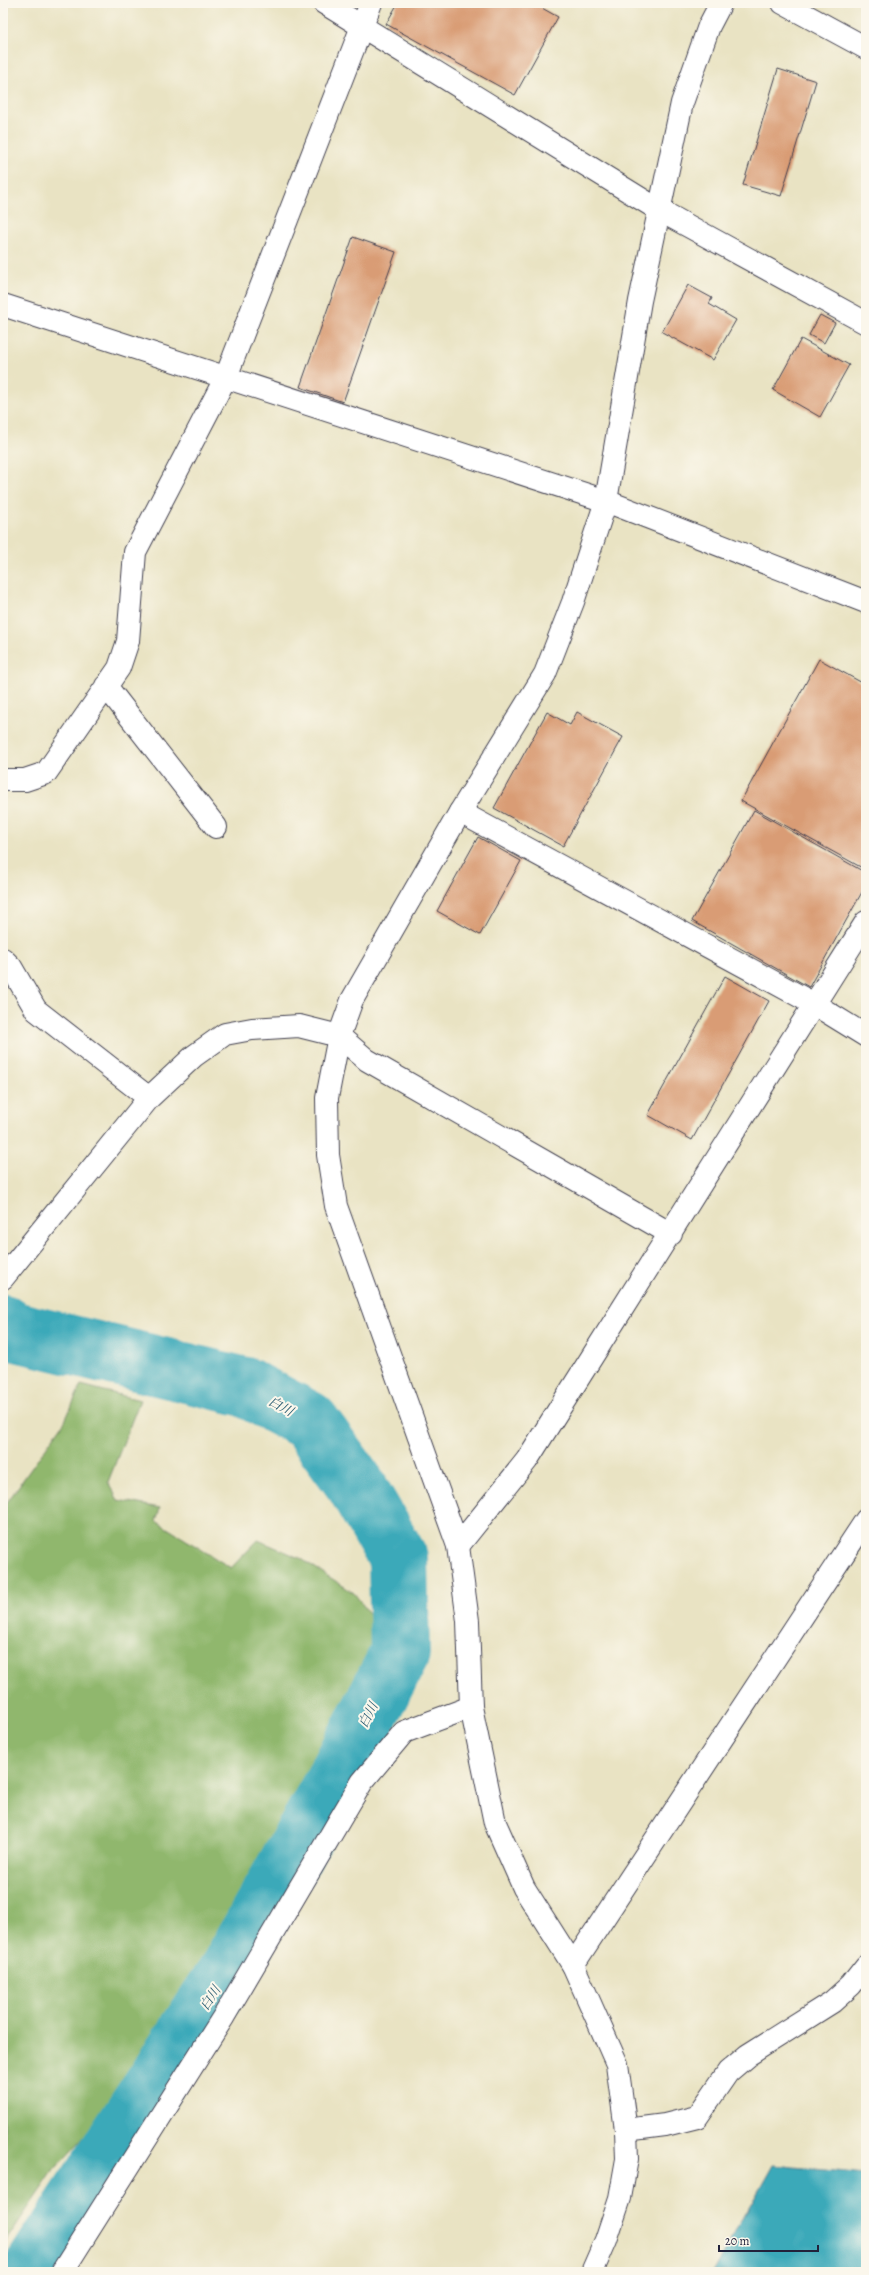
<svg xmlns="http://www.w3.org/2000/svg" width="869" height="2275" font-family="Alegreya,'Noto Serif JP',serif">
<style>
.forest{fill:#90b76d;stroke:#596c54}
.water{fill:#3ba9b9;stroke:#2e667a}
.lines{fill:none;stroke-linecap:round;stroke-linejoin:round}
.river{stroke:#3ba9b9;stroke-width:60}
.building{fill:#d99c74}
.street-casing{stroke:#403f4f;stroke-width:24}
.secondary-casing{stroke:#403f4f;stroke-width:24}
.street{stroke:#fff;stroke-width:22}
.secondary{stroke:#fff;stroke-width:22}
.labels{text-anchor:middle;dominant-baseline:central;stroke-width:4;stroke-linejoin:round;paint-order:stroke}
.water-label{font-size:13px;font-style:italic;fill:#2d5f74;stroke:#fbf7ec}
</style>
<rect width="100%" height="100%" fill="#fbf7ec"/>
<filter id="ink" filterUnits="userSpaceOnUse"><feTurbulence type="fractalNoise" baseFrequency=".025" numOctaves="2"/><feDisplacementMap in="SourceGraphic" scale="8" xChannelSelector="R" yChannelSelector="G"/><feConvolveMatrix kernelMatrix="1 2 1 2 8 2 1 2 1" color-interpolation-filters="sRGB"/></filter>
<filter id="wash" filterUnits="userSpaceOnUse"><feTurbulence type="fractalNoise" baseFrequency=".012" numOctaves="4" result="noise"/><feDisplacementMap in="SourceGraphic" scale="16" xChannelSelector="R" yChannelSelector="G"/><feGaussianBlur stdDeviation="0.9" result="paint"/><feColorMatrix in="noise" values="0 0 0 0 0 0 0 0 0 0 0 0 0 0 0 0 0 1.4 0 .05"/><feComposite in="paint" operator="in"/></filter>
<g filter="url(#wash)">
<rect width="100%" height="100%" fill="#e9e3c3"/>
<path class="forest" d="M81,1385L140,1400L108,1482L118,1500L160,1508L156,1521L231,1568L258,1540L300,1558L354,1593L374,1620L381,1646L373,1670L313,1794L225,1959L175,2038L54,2170L3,2245V1508L65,1421Z"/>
<path class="water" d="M773,2165L866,2174V2272H713Z"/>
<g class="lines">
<path class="river" d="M3,1324L13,1331L245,1387L309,1421L356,1485L398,1558L400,1653L340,1771L230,1968L31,2272"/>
</g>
<g id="blocks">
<path class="building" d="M398,3H533L558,17L515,95L386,24Z
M778,69L816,81L781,196L743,185Z
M353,237L396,252L343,402L300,387Z
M688,285L712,298L709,304L736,320L713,360L662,332Z
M820,315L835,323L824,343L809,335Z
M801,339L849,365L820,417L773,390Z
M819,659L866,685V870L741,801Z
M547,712L570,725L577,712L623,737L563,846L494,808Z
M754,810L866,873V885L809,987L692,921Z
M478,837L521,861L480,935L437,911Z
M725,976L769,1001L692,1140L648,1115Z"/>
</g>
</g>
<g filter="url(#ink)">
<use href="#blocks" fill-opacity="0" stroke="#403f4f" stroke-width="1"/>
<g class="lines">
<g class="street-casing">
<path id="street" d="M324,3L659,210L866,323
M783,3L866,48
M3,305L606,501L866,602
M106,686L216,827
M3,780H25L46,773L119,668L128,641L135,552L226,377L371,3
M460,812L814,1004L866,1036
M3,959L11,967L36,1010L149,1098
M3,1278L149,1098L194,1056L225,1034L252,1029L299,1026L339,1036L367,1060L671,1234
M458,1546L527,1460L866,922
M573,1965L866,1520
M626,2130L665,2125L697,2117L728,2072L748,2055L832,2002L851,1985L866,1966
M62,2272L224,2016L362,1782L404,1732L471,1707"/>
</g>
<g class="secondary-casing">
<path id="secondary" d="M592,2272L606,2240L620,2198L627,2159L626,2130L617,2064L573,1965L524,1888L495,1823L471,1707L468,1621L458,1546L336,1206L328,1155L327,1098L339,1036L352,1000L460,812L545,674L573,602L606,501L640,301L682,103L709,26L721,3"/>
</g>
<use href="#street" class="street"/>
<use href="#secondary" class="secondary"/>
</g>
</g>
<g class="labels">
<g class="water-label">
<text transform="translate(281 1406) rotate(29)">白川</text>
<text transform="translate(368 1715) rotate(-63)">白川</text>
<text transform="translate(210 1998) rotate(-57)">白川</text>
</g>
</g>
<rect width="869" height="2275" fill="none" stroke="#fbf7ec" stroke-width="16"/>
<path d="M719 2245v6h99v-6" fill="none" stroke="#22223b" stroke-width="2"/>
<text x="725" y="2245" font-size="12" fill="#22223b" stroke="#fbf7ec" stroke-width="3" paint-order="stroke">20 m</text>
</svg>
